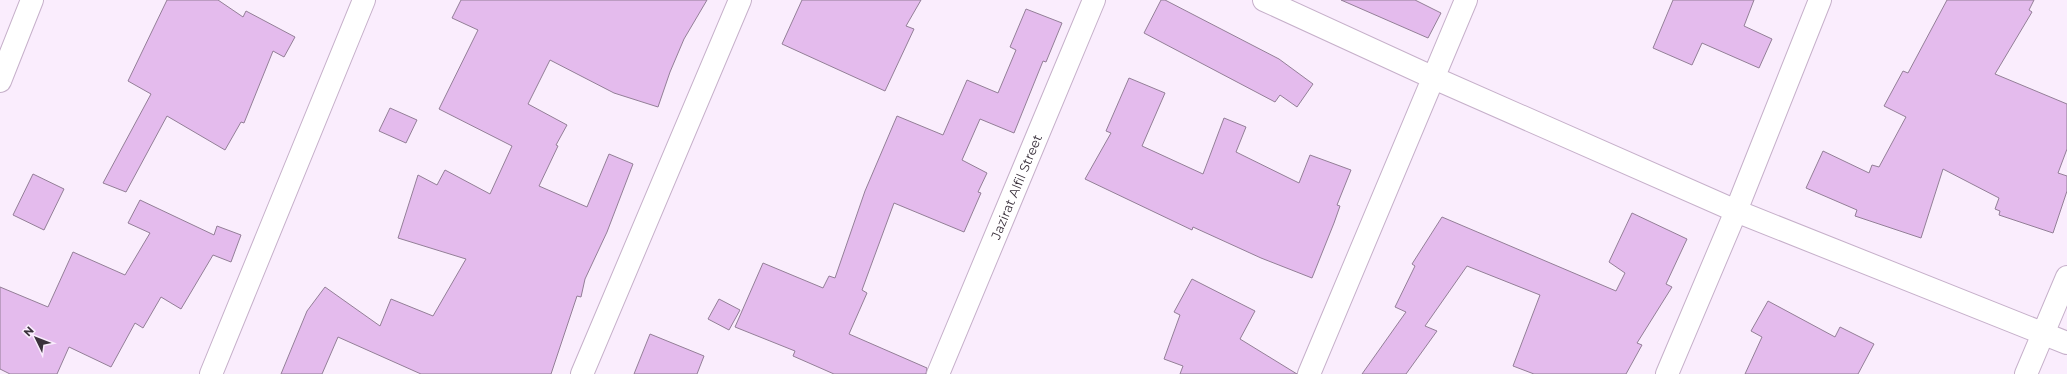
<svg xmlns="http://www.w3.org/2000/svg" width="2067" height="374" font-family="Montserrat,sans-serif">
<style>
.building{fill:#e4bbed;stroke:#937f97}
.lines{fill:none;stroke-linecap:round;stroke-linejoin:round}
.minor-casing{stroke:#c6b0ca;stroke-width:24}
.tertiary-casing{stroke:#c6b0ca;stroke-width:24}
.minor{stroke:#fff;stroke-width:22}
.tertiary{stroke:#fff;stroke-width:22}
.labels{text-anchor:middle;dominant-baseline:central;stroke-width:3;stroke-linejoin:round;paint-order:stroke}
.street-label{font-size:13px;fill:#3a313c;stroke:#faedfd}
</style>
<rect width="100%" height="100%" fill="#faedfd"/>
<path class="building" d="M167,0H218L243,17L246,11L295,37L284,57L273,51L244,123L241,122L225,150L167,116L126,192L103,183L151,94L128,81Z
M461,0H707L684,39L670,72L658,107L614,93L550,60L528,104L567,125L556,145L558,146L539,186L587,207L609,154L633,164L607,232L585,279L581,297L577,296L551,374H421L338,337L322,374H281L307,311L325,287L380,326L391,299L433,316L466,259L398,238L418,175L437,185L445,170L490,194L512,146L439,109L478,30L452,18Z
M802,0H921L906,26L914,29L885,91L782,44Z
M1161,0H1165L1279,59L1313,84L1297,107L1280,95L1275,102L1144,33Z
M1341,0H1415L1441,13L1428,38Z
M1673,0H1754L1744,26L1772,39L1759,68L1702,43L1692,65L1653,48Z
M1947,0H2034L2029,10L2032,12L1995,74L2067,104V149L2058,173L2067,176V191L2053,233L1999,215L2000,211L1995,209L1999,198L1943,169L1921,238L1855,216L1857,210L1806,188L1823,151L1869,173L1872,165L1879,167L1906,117L1884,106L1903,71L1908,73Z
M1026,9L1062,23L1046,62L1043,61L1014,133L980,119L962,160L987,173L978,192L981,193L964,232L894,203L862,290L867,293L849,334L927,368L926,374H834L793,356L795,351L735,327L763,263L823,288L829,276L835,278L865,191L897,116L943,135L967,80L998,93L1016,50L1010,47Z
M1129,78L1165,93L1142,146L1203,174L1224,118L1246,127L1236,152L1299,183L1310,155L1351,170L1337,205L1340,206L1334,223L1312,278L1261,258L1193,227L1192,230L1085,179L1111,133L1106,131Z
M390,108L417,120L406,143L379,131Z
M33,174L64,189L44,230L13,215Z
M140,200L214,235L217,226L241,235L231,262L213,255L181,309L161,297L143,328L135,323L111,367L69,347L57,374H10L0,369V287L48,307L73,252L125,275L150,233L128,223Z
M1632,213L1687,239L1666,284L1672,287L1637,343L1642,345L1626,374H1534L1513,366L1540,295L1467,266L1425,326L1437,331L1406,374H1362L1406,312L1395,307L1415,266L1412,264L1442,217L1616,291L1625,273L1609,262Z
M1192,279L1255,311L1240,339L1297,374H1180L1183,366L1164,359L1180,315L1174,312Z
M719,299L740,310L729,330L708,319Z
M1768,301L1835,337L1840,327L1874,344L1858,374H1745L1762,337L1751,331Z
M650,334L704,356L697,374H634Z"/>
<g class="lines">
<g class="minor-casing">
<path id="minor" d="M1264,0L1434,78L1736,211L2067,343
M0,81L32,0
M211,374L364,0
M582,374L740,0
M1309,374L1466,0
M1667,374L1736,211L1820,0
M2026,374L2067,277"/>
</g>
<g class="tertiary-casing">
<g id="tertiary">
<path id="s1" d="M938,374L1094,0"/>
</g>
</g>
<use href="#minor" class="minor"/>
<use href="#tertiary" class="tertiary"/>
</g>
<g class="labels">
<g class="street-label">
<text stroke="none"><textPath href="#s1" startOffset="203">Jazirat Alfil Street</textPath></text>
</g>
</g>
<g transform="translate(36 338) rotate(313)" stroke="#faedfd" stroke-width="3" paint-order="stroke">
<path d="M0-3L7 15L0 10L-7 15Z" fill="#3a313c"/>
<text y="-6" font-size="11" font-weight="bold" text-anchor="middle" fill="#3a313c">N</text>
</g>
</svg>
